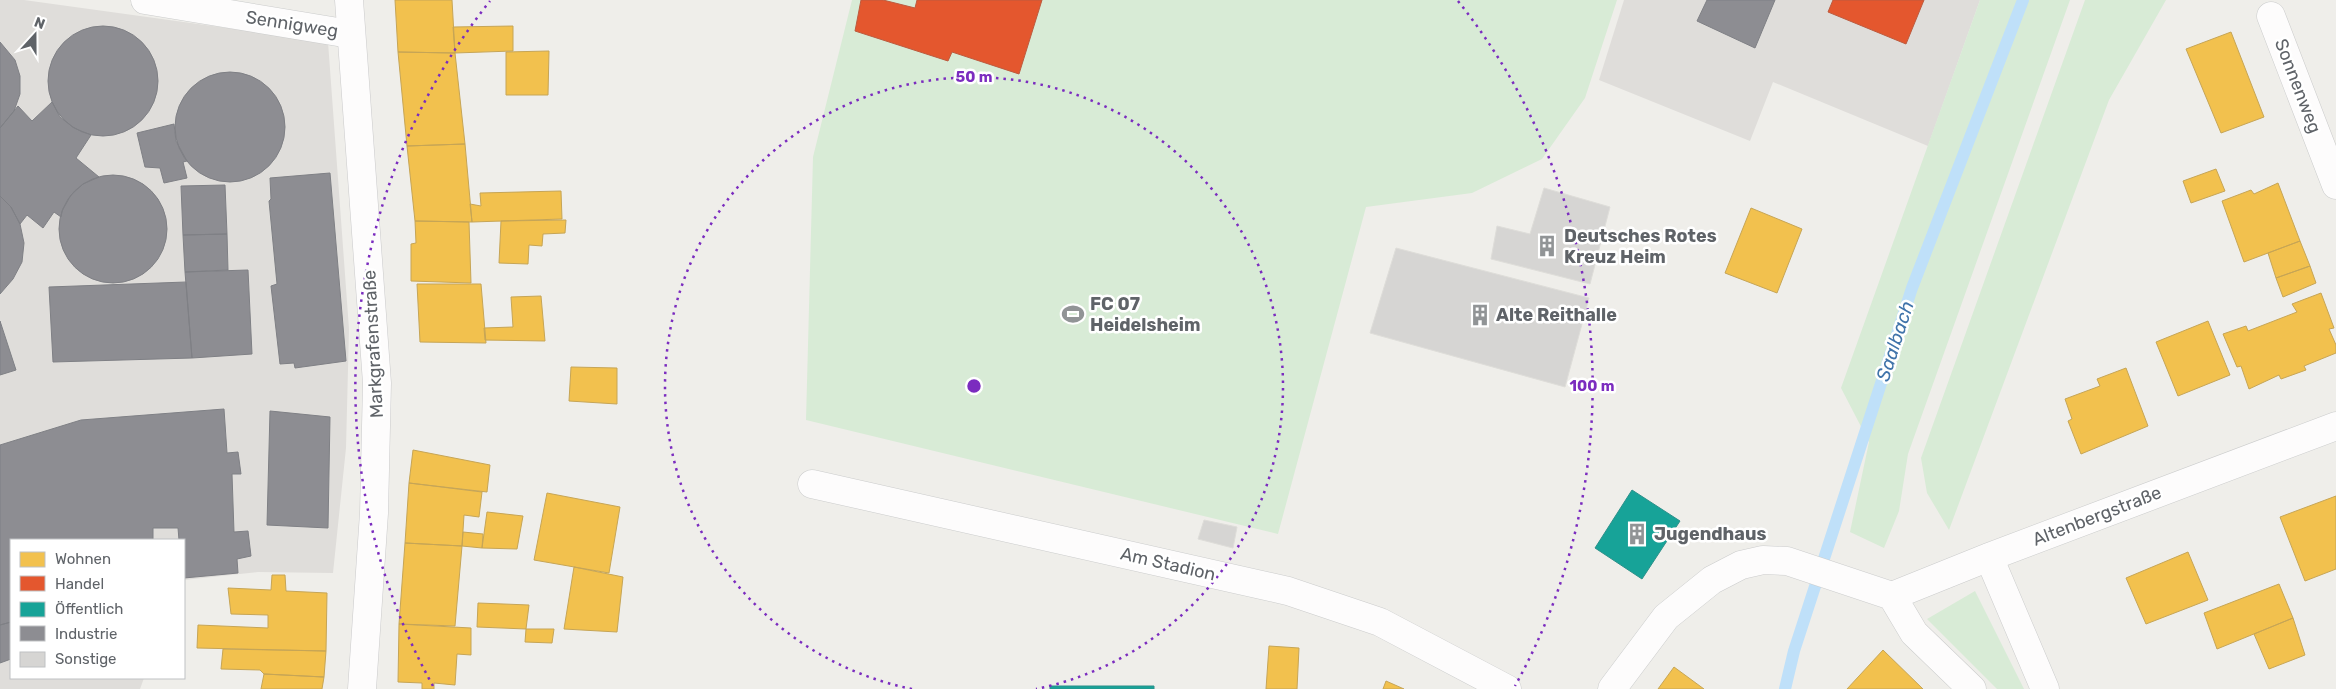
<svg xmlns="http://www.w3.org/2000/svg" width="2336" height="689" font-family="Rubik,sans-serif">
<style>
.industrial{fill:#dfddda}
.green{fill:#d8ebd6}
.homes{fill:#f2c14e;stroke:#c6a556}
.shops{fill:#e4572e;stroke:#bc5b3f}
.public{fill:#17a398;stroke:#2d908a}
.industry{fill:#8d8d92;stroke:#7f8085}
.lines{fill:none;stroke-linecap:round;stroke-linejoin:round}
.stream{stroke:#bfe0f9;stroke-width:12}
.building{fill:#d6d5d3;stroke:#deddd9}
.street-casing{stroke:#cbcccc;stroke-width:29}
.secondary-casing{stroke:#cacacb;stroke-width:29}
.street{stroke:#fdfcfc;stroke-width:28}
.secondary{stroke:#fdfcfc;stroke-width:28}
.ring{fill:none;stroke:#7b2cbf;stroke-width:2.5;stroke-dasharray:2.5 5}
.labels{text-anchor:middle;dominant-baseline:central;stroke-width:5;stroke-linejoin:round;paint-order:stroke}
.street-label{font-size:18px;fill:#5f6368;stroke:#fff}
.poi-label{font-size:18px;font-weight:bold;fill:#5f6368;stroke:#fff;text-anchor:start}
.water-label{font-size:19px;font-style:italic;fill:#4174aa;stroke:#fff}
.centre{fill:#7b2cbf;stroke:#fff;stroke-width:2.5}
.ring-label{font-size:15px;text-anchor:middle;font-weight:bold;fill:#7b2cbf;stroke:#fff;stroke-width:5;stroke-linejoin:round;paint-order:stroke}
</style>
<rect width="100%" height="100%" fill="#efeeea"/>
<path class="industrial" d="M0,0H24L328,42L349,329L346,448L333,573L258,572L184,580V540H11V678H144L140,689H0Z
M1624,0H1980L1928,146L1773,82L1750,141L1599,80Z"/>
<path class="green" d="M852,0H1617L1585,98L1542,159L1472,193L1366,207L1278,534L806,420L813,157Z
M1980,0H2070L1908,454L1899,511L1884,548L1850,532L1869,442L1841,388Z
M2085,0H2166L2109,100L1949,530L1927,493L1921,458Z
M1975,591L2024,689H1997L1927,619Z"/>
<path class="homes" d="M395,0H452L455,53L398,52Z
M513,26V51L455,53L453,27Z
M2231,32L2264,117L2221,133L2186,49Z
M549,51L548,95H506V52Z
M398,52L455,53L465,144L407,146Z
M465,144L472,222L415,221L407,146Z
M2216,169L2225,191L2191,203L2183,181Z
M2278,183L2300,241L2244,262L2222,201L2251,190L2254,194Z
M561,191L562,219L472,222L470,204L481,206L480,193Z
M1751,208L1802,229L1777,293L1725,273Z
M566,220L565,233L543,234L542,246L529,245L528,264L499,263L501,221Z
M415,221L469,222L471,283L411,281V244L416,243Z
M2300,241L2310,266L2276,278L2268,253Z
M2310,266L2316,283L2283,297L2276,278Z
M417,284H481L486,343L420,342Z
M2321,293L2334,328L2329,329L2336,345V353L2304,366L2306,370L2281,379L2279,375L2249,389L2241,366L2237,367L2223,334L2246,326L2248,331L2297,312L2292,304Z
M541,296L545,341L485,340L484,328L513,327L511,297Z
M2208,321L2230,375L2178,396L2156,342Z
M571,367L617,368V404L569,401Z
M2126,368L2148,426L2081,454L2068,421L2072,419L2065,399L2100,386L2097,379Z
M413,450L490,465L487,492L409,483Z
M409,483L482,492L479,517L464,515L462,546L405,543Z
M547,493L620,507L609,573L534,560Z
M2336,496V569L2305,581L2280,517Z
M487,512L523,516L517,549L482,548Z
M463,532L483,534L482,548L462,546Z
M405,543L462,546L455,626L399,624Z
M2188,552L2208,600L2146,624L2126,578Z
M574,567L623,577L617,632L564,629Z
M272,575H285L286,591L327,593L326,651L197,648L198,625L268,628V615L231,614L228,588L271,590Z
M2279,584L2293,618L2217,649L2204,613Z
M478,603L529,605L526,629L477,627Z
M2293,618L2305,655L2269,669L2254,634Z
M399,624L471,628V655L457,654L455,685L434,683V689H422V683L398,682Z
M526,629H554L552,643L525,642Z
M1269,646L1299,648L1297,689H1266Z
M223,649L326,651L324,677L264,674L260,670L221,669Z
M1883,650L1923,689H1847Z
M1674,667L1704,689H1658Z
M264,674L324,677L322,689H261Z
M1386,681L1404,689H1383Z"/>
<path class="shops" d="M861,0H883L915,8L917,0H1042L1019,74L952,52L948,61L855,31Z
M1833,0H1924L1906,44L1828,12Z"/>
<path class="public" d="M1632,490L1680,521L1642,579L1595,548Z
M1050,686H1154V689H1050Z"/>
<path class="industry" d="M1707,0H1775L1755,48L1697,21Z
M48 81a55 55 0 1 1 110 0a55 55 0 1 1-110 0Z
M0,42L15,60L20,76V94L14,111L0,128Z
M175 127a55 55 0 1 1 110 0a55 55 0 1 1-110 0Z
M52,102L60,117L74,128L91,135L76,158L99,177L83,184L71,195L62,211L61,217L54,212L43,228L27,215L20,224L11,207L0,196V128L18,106L32,121Z
M174,124L176,141L187,161L183,162L187,178L164,183L160,168L145,167L137,133Z
M330,173L346,361L295,368L294,363L280,364L271,286L277,284L269,201L271,199L270,178Z
M59 229a54 54 0 1 1 108 0a54 54 0 1 1-108 0Z
M225,185L227,234L183,235L181,186Z
M0,196L11,207L20,224L24,243L22,262L13,279L0,294Z
M227,234L228,270L185,272L183,235Z
M248,270L252,354L192,358L185,272Z
M186,282L192,358L53,362L49,287Z
M0,321L16,370L0,375Z
M224,409L227,453L238,452L241,474H232L234,532L248,531L251,556L237,559L238,573L184,578V540H179L178,528H153V540H11V622L0,625V445L81,420Z
M270,411L330,417L328,528L267,525Z
M11,622V659L0,663V625Z"/>
<g class="lines">
<path class="stream" d="M1785,689L1794,651L1912,288L2023,0"/>
</g>
<path class="building" d="M1544,188L1610,207L1590,284L1491,259L1497,226L1530,234Z
M1396,248L1589,298L1565,387L1370,333Z
M1204,520L1237,527L1233,548L1198,539Z"/>
<g class="lines">
<g class="street-casing">
<path id="street" d="M145,0L350,34
M2271,16L2336,185
M812,484L1288,591L1380,622L1507,689
M1989,557L2045,689
M1892,596L1914,633L1972,689
M1612,689L1666,617L1712,580L1741,565L1763,560L1787,561L1892,596L1989,557L2336,426"/>
</g>
<g class="secondary-casing">
<path id="secondary" d="M349,0L377,383L374,513L362,689"/>
</g>
<use href="#street" class="street"/>
<use href="#secondary" class="secondary"/>
</g>
<g class="ring">
<path d="M912 689A309 309 0 1 1 1036 689"/>
<path d="M433 686A618 618 0 0 1 490 1M1458 1A618 618 0 0 1 1515 686"/>
</g>
<defs>
<g id="building-bare" transform="scale(1.725)"><path d="M-4-6H4V6H1V3H-1V6H-4ZM-2.5-4.3h1.7v1.8h-1.7ZM.8-4.3h1.7v1.8H.8ZM-2.5-1h1.7V.8h-1.7ZM.8-1h1.7V.8H.8Z" fill="#919496" stroke="#fff" stroke-width="2.5" paint-order="stroke"/></g>
<g id="stadium-bare" transform="scale(1.725)"><path d="M0-5a6.5 5 0 1 0 0 10a6.5 5 0 1 0 0-10ZM-3.5-1.8h7v3.6h-7Z" fill="#919496" stroke="#fff" stroke-width="2.5" paint-order="stroke"/></g>
</defs>
<g fill-rule="evenodd">
<use href="#building-bare" x="1547" y="246"/>
<use href="#stadium-bare" x="1073" y="314"/>
<use href="#building-bare" x="1480" y="315"/>
<use href="#building-bare" x="1637" y="534"/>
</g>
<g class="labels">
<g class="street-label">
<text transform="translate(292 24) rotate(9)">Sennigweg</text>
<text transform="translate(2298 86) rotate(69)">Sonnenweg</text>
<text transform="translate(373 344) rotate(-93)">Markgrafenstraße</text>
<text transform="translate(2097 516) rotate(-21)">Altenbergstraße</text>
<text transform="translate(1168 564) rotate(13)">Am Stadion</text>
</g>
<g class="poi-label">
<text x="1564" y="236">Deutsches Rotes<tspan x="1564" dy="21">Kreuz Heim</tspan></text>
<text x="1090" y="304">FC 07<tspan x="1090" dy="21">Heidelsheim</tspan></text>
<text x="1496" y="315">Alte Reithalle</text>
<text x="1654" y="534">Jugendhaus</text>
</g>
<g class="water-label">
<text transform="translate(1895 341) rotate(-72)">Saalbach</text>
</g>
</g>
<circle cx="974" cy="386" r="8" class="centre"/>
<g class="ring-label">
<text x="974" y="82">50 m</text>
<text x="1592" y="391">100 m</text>
</g>
<rect x="10" y="539" width="175" height="140" fill="#ffffff" stroke="#bfc1c3"/>
<rect x="20" y="552" width="25" height="15" fill="#f2c14e" stroke="#bfc1c3"/>
<text x="55" y="564" font-size="15" fill="#5f6368">Wohnen</text>
<rect x="20" y="576" width="25" height="15" fill="#e4572e" stroke="#bfc1c3"/>
<text x="55" y="589" font-size="15" fill="#5f6368">Handel</text>
<rect x="20" y="602" width="25" height="15" fill="#17a398" stroke="#bfc1c3"/>
<text x="55" y="614" font-size="15" fill="#5f6368">Öffentlich</text>
<rect x="20" y="626" width="25" height="15" fill="#8d8d92" stroke="#bfc1c3"/>
<text x="55" y="639" font-size="15" fill="#5f6368">Industrie</text>
<rect x="20" y="652" width="25" height="15" fill="#d6d5d3" stroke="#bfc1c3"/>
<text x="55" y="664" font-size="15" fill="#5f6368">Sonstige</text>
<g transform="translate(35 35) rotate(21)" stroke="#ffffff" stroke-width="4" paint-order="stroke">
<path d="M0-4L9 19L0 12L-9 19Z" fill="#5f6368"/>
<text y="-8" font-size="14" font-weight="bold" text-anchor="middle" fill="#5f6368">N</text>
</g>
</svg>
